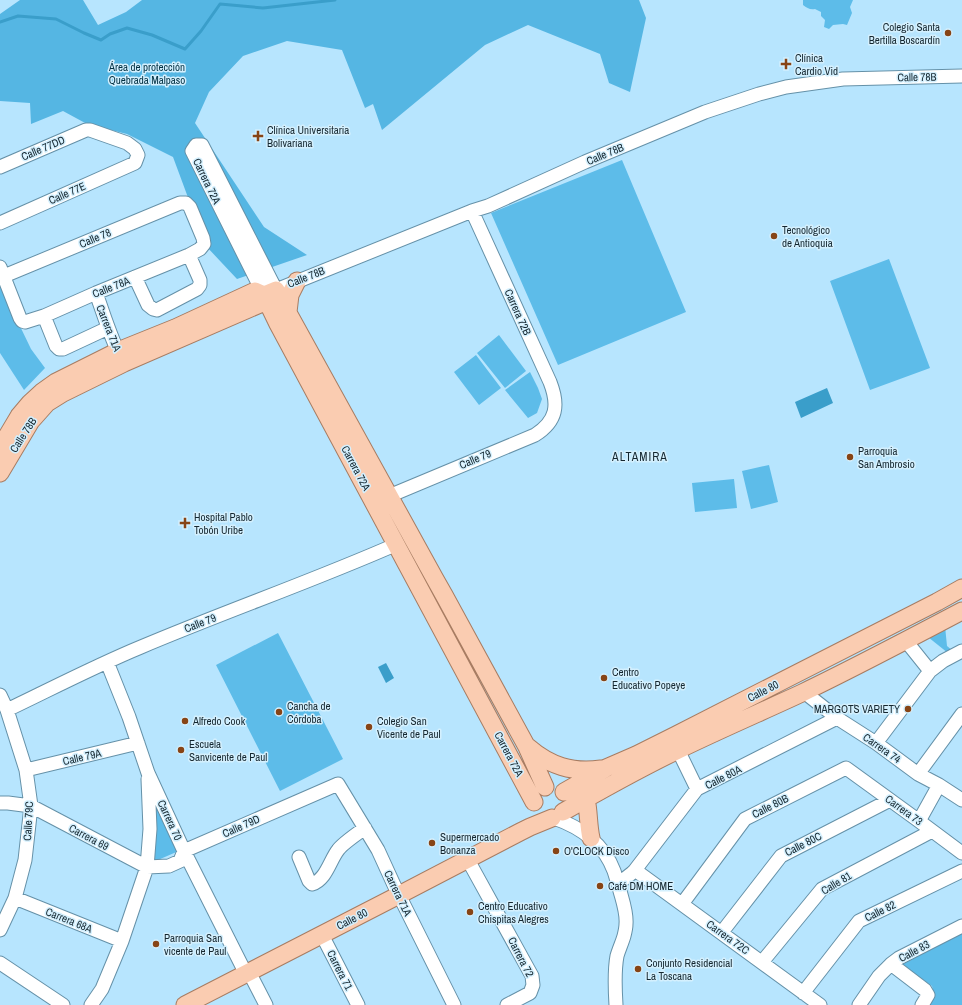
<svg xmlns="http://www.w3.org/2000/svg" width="962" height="1005" font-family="'Archivo Narrow',sans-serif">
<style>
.green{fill:#5dbce9}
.forest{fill:#55b6e3}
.water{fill:#3a9eca}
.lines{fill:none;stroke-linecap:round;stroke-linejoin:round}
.stream{stroke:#3a9eca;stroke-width:3}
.minor-casing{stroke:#6591a8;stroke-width:15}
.major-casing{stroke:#a77c62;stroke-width:19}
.minor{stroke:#fff;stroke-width:13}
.major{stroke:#faccb1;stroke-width:17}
.poi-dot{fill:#874415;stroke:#d4f0fe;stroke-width:1.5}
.labels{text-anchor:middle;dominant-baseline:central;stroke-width:3;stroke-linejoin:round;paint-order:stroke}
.poi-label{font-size:11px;fill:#152730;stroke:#d4f0fe;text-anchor:start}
.park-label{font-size:11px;fill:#023042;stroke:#d4f0fe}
.street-label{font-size:11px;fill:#152730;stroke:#d4f0fe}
.neighbourhood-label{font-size:12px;letter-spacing:1px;fill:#152730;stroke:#d4f0fe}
</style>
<rect width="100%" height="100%" fill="#b7e5fe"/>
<path class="green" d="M803,0H853L850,7L852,13L847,25L843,24L833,25L829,29L824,27L825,20L821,16V12L815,9C810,10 807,8 803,5Z
M622,160L686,312L558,365L491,213Z
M889,259L930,368L870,390L830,281Z
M0,278L18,322L31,349L45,368L24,390L0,353Z
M499,335L526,371L505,388L477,353Z
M476,355L501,388L479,405L454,372Z
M530,372L538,388L542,399L537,413L528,418L505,390Z
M769,465L778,502L751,509L742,471Z
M734,479L737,508L695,512L692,483Z
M945,626L947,646L953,651L948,653L928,637Z
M278,633L343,759L280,791L216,665Z
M157,799L181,850L151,863V801Z
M962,930V1005H929L934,994L932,986L899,963Z"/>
<path class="forest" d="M20,0H83L98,25L126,12L142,0H639L646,18L630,92L609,83L600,54L528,25L485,45L382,130L373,104L365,108L342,50L287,41L243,56L209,92L195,123L264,227L307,255L237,279L206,246L173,157L127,134L87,124L63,111L31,124L30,103L0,101V14Z"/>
<path class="water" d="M827,388L833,403L801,418L795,402Z
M386,663L394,678L386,683L378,667Z"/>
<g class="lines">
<path class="stream" d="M0,22L18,16L56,19L84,33L101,40L110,34L127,28L152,35L185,49L201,31L220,4L263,8L335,0"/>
<g class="minor-casing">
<path id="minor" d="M0,167L86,130H90L127,143L135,149L138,155L135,163L0,223
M0,267L20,318L22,321L25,322L44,316L96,293L189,255L200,249L204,244L203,238L190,207L186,203H180L4,276
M135,277L148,305L153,309L157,310L197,289L200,285V280L189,255
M96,293C104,315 111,339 122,360
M264,295L192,151L196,145H202L276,290L472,211L488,206L585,162L705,112L759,94L786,87L843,79L962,76
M44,316L56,346L59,349H63L108,328
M389,496L535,435C557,421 559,405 550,382L472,211
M906,641L930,671
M107,662L129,717L148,773L184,851L246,974
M804,692L837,718L876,743L918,774L939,785L962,800
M0,695L7,710L26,770L31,806L25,860L15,898L0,930
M7,710C51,689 95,666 141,647C226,611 313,581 397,544
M673,743L678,750L697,789
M876,743L930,671L943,661L962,651
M26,770L138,743
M918,774L962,714
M0,803H8L31,806L147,867L169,866L180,861L184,851L338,784L378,850L394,885L454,1005
M554,818C580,827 604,844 614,871C616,877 618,885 620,891C623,902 627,913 626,924C626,928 625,932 624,936C622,943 619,949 617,956C614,972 615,989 616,1005
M919,821L939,785
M299,857L309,881L312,884C326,880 330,860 338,850C342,844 358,833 365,828
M468,860L532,976L533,985L530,993L507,1005
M635,870L820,1005
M618,884L632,873L635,870L697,789L837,718
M15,898L122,941
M682,904L745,819L846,768L919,821L962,853
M722,932L781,856L890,800
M322,935L358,1005
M762,962L822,889L932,831
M0,963L63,1005
M891,964L925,990L928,995L922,1005
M249,972L266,1005
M803,993L859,921L962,871
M91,1005L102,989L122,941L147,867L150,829L148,779
M859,1005L879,976L891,964L899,958L962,926"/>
</g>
<g class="major-casing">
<path id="major" d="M264,295L278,324L534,802
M288,312L290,295L297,281
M0,448L19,416L30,403L42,392L56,382L118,351L175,328L255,291L264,295
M0,473L31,421L47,403L63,393L124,363L260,304L264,295L276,290L281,300L435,579L444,595L527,747L545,787
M528,747C550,766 572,773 601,769
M564,792L606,768L636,755L676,735L937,602L962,588
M586,799C589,812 588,825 591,838
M563,812C601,790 639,769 678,750C719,730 761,712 802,693C856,667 909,639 962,611
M185,1005L399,895L520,832L530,827L552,818"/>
</g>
<use href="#minor" class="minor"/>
<use href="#major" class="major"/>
</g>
<g class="poi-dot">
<circle cx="948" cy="33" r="4"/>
<path d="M784 58h4v4h4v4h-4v4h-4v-4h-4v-4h4z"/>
<path d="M256 130h4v4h4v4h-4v4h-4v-4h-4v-4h4z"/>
<circle cx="774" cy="236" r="4"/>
<circle cx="850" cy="457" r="4"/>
<path d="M183 517h4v4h4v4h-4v4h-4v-4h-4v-4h4z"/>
<circle cx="604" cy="678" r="4"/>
<circle cx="908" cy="709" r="4"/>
<circle cx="279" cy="712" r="4"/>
<circle cx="185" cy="721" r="4"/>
<circle cx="369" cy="727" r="4"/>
<circle cx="181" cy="750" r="4"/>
<circle cx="432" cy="843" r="4"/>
<circle cx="556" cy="851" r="4"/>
<circle cx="600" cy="886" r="4"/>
<circle cx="470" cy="912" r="4"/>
<circle cx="156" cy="944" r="4"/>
<circle cx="638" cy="969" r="4"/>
</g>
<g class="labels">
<g class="poi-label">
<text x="940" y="27" text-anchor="end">Colegio Santa<tspan x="940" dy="13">Bertilla Boscardín</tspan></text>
<text x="795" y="58">Clínica<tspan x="795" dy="13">Cardio Vid</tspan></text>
<text x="267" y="130">Clínica Universitaria<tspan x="267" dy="13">Bolivariana</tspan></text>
<text x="782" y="230">Tecnológico<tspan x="782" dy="13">de Antioquia</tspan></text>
<text x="858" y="451">Parroquia<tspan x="858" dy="13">San Ambrosio</tspan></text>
<text x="194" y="517">Hospital Pablo<tspan x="194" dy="13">Tobón Uribe</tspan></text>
<text x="612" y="672">Centro<tspan x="612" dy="13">Educativo Popeye</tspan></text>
<text x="287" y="706">Cancha de<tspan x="287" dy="13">Córdoba</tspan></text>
<text x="900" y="709" text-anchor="end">MARGOT´S VARIETY</text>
<text x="193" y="721">Alfredo Cook</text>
<text x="377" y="721">Colegio San<tspan x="377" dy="13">Vicente de Paul</tspan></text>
<text x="189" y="744">Escuela<tspan x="189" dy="13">Sanvicente de Paul</tspan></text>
<text x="440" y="837">Supermercado<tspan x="440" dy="13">Bonanza</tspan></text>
<text x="564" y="851">O'CLOCK Disco</text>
<text x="608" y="886">Café DM HOME</text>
<text x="478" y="906">Centro Educativo<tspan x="478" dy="13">Chispitas Alegres</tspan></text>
<text x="164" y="938">Parroquia San<tspan x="164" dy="13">vicente de Paul</tspan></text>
<text x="646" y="963">Conjunto Residencial<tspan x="646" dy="13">La Toscana</tspan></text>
</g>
<g class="park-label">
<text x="147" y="67">Área de protección<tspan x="147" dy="13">Quebrada Malpaso</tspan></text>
</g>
<g class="street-label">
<text transform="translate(917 77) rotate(-1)">Calle 78B</text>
<text transform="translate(43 148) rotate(-23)">Calle 77DD</text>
<text transform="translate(605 154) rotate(-23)">Calle 78B</text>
<text transform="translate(207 181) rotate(64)">Carrera 72A</text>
<text transform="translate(67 193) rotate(-24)">Calle 77E</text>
<text transform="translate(95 238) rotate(-23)">Calle 78</text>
<text transform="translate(306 277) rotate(-22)">Calle 78B</text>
<text transform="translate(111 287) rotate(-22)">Calle 78A</text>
<text transform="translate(518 312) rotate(66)">Carrera 72B</text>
<text transform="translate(109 328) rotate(68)">Carrera 71A</text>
<text transform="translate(23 435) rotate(-57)">Calle 78B</text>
<text transform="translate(475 459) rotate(-23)">Calle 79</text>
<text transform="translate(356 468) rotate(62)">Carrera 72A</text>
<text transform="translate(200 623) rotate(-21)">Calle 79</text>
<text transform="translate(763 691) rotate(-27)">Calle 80</text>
<text transform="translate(882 748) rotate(35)">Carrera 74</text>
<text transform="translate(509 754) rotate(62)">Carrera 72A</text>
<text transform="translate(82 757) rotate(-13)">Calle 79A</text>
<text transform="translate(723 777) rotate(-27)">Calle 80A</text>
<text transform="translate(770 806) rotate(-27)">Calle 80B</text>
<text transform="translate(904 810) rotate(36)">Carrera 73</text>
<text transform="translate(170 820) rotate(65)">Carrera 70</text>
<text transform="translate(28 821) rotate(-87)">Calle 79C</text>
<text transform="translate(241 826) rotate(-24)">Calle 79D</text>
<text transform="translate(89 837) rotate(28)">Carrera 69</text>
<text transform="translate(803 844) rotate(-27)">Calle 80C</text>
<text transform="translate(836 883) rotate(-31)">Calle 81</text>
<text transform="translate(398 893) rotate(64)">Carrera 71A</text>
<text transform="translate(880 911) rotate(-26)">Calle 82</text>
<text transform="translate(352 919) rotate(-27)">Calle 80</text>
<text transform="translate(69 920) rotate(22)">Carrera 68A</text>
<text transform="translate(728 937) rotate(36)">Carrera 72C</text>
<text transform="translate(914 951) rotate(-28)">Calle 83</text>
<text transform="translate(521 957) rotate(63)">Carrera 72</text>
<text transform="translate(340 970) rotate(63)">Carrera 71</text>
</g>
<g class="neighbourhood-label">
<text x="640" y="457">ALTAMIRA</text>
</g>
</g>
</svg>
